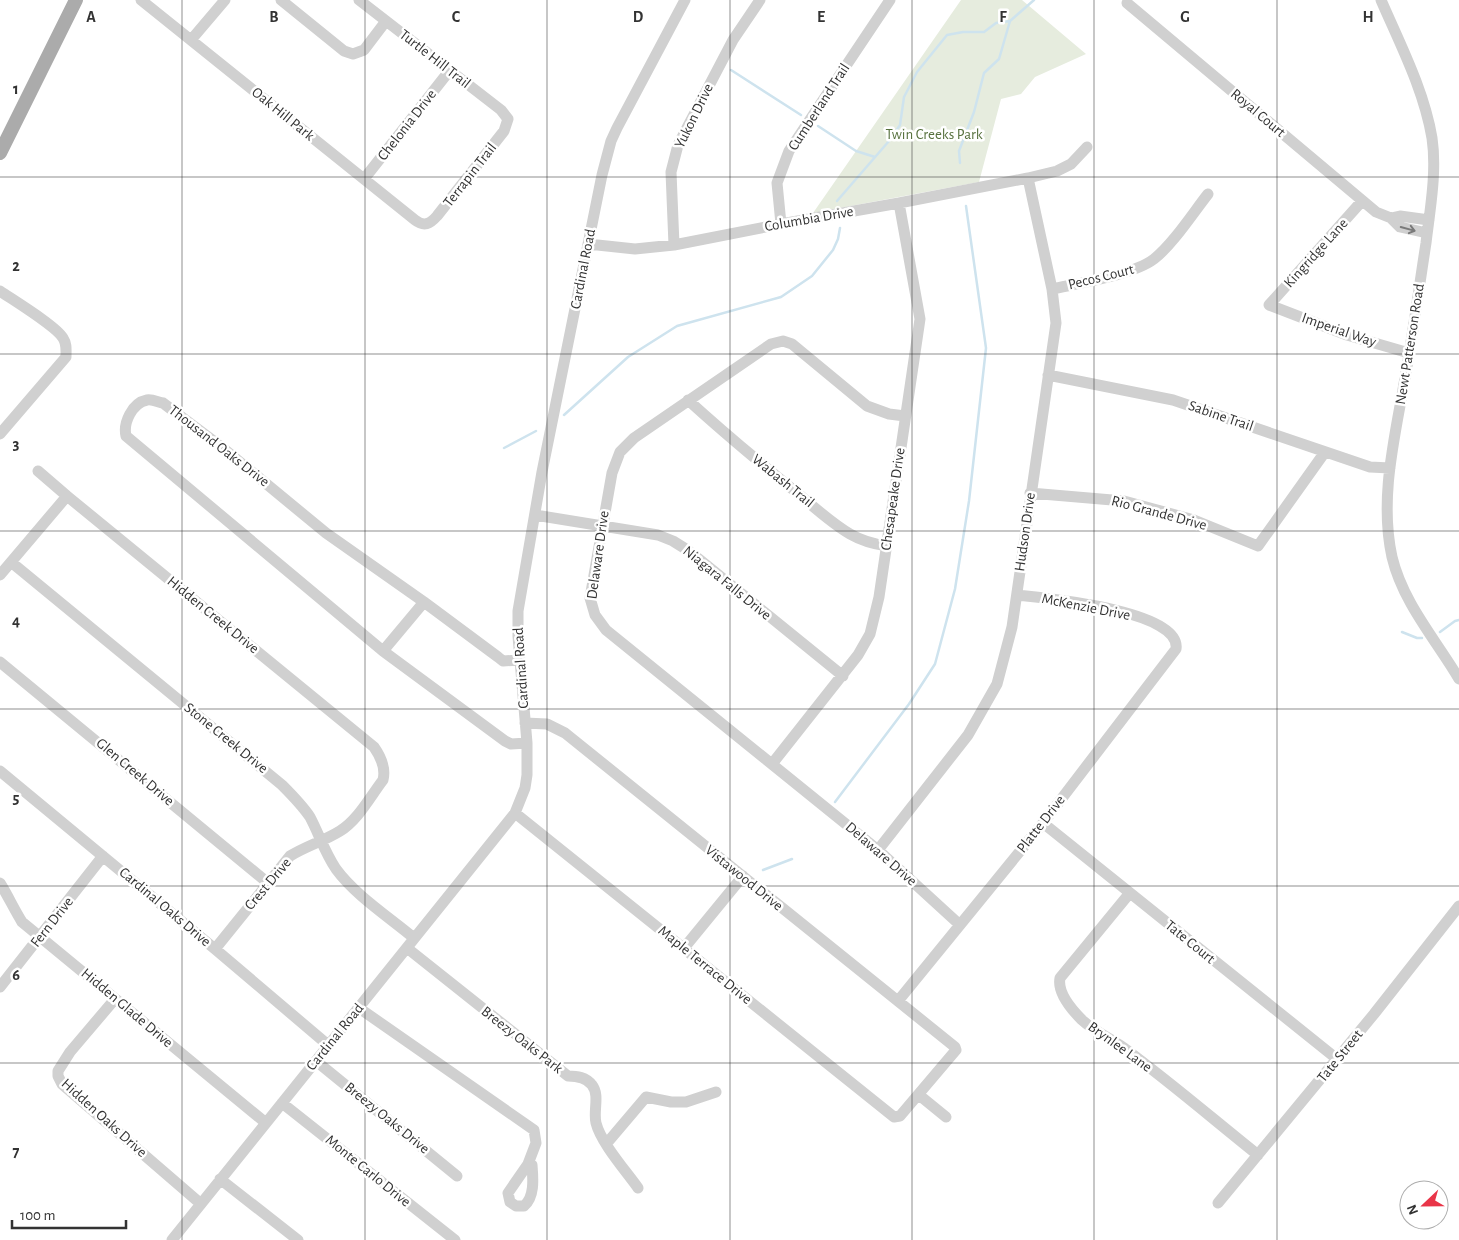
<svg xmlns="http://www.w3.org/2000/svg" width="1459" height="1240" font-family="'Alegreya Sans',sans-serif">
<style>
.green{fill:#e6ecde}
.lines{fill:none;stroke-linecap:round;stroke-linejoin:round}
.stream{stroke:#cee3ee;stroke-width:2.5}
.minor{stroke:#d0d0d0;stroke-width:11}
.major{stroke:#ababab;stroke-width:14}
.oneway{stroke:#7a7a7a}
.grid{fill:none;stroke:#333;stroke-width:1;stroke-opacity:0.55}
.labels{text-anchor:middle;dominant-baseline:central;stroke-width:5;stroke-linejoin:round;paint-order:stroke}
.street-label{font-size:15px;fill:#333;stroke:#fff}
.park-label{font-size:15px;fill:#57713e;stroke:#fff}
.grid-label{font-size:16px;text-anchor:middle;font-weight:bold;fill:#333;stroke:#fff;stroke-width:5;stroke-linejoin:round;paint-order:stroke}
</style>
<rect width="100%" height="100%" fill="#fff"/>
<path class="green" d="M961,0H1022L1086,54L1035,77L1021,94L1001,99L979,182L813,213Z"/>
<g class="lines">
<path class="stream" d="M731,70L801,115
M818,126L856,151L875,157
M960,163L959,151L974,112L984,73L999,59L1010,21
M837,201L889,141L900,125L904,97L917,72L947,35L963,32H984L996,23L1010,21L1034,0
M564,415L628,357L677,326L781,297L812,276L833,250L838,239L840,228
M504,448L536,431
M1402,632L1417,638H1422
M1440,632L1455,621L1459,620
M835,802L909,704L935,664L955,589L969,501L986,348L966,206
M763,870L792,859"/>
<path class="minor" d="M141,0L415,220C424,227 430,224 437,216L504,131L508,119L501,110L359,0
M281,0L344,51L353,54L364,50L386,21
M1381,0C1400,44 1424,90 1432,138C1437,172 1430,209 1426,243C1419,288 1413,333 1405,378C1395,437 1379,498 1392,557C1403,603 1436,640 1459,679
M1127,3L1376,212L1391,218L1400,227L1427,233
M191,40L225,0
M364,179L450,70
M1362,201L1269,305L1347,335L1409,353
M1391,218L1400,216L1429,220
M781,224L777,183L789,151L890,0
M588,244L635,249L674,245L781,224L899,203L1028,178L1057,171L1071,164L1087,147
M674,245L671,172L678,145L733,40L760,0
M1052,289C1080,283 1133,275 1154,259C1173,244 1193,213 1208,194
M0,291C13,300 56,326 63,338C67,344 66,350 66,357L0,434
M1048,375L1173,400L1370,467L1390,468
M688,400C723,432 759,462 796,492C813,506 831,523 850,534C862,541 873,544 887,546
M905,416L889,414L867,406L792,344L783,341L771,344L634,438L620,452L612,473L590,598L595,615L606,630L878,850L960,925
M38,471L67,496L374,747C381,757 386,768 383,780C370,797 358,820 340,831C324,841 306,846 290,856L215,949
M1030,493L1124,501L1194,520L1258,546L1325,452
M535,515L658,535L673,541L689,551L843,676
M11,562L282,785C292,795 302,805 310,817C319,834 325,853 336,869C355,895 389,917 414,938
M0,575L67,496
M383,651L424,602
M520,660L503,661L498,657L424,602L326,533L224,449L163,403C158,402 152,399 147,400C132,403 123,423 126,436L383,651L505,741L511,744L527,743
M0,662L268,883
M772,764L858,655L870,634L879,597L920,319L899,203
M0,771L215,949L328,1045
M515,813L894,1117L900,1116L956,1050L955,1047L565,733L547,724L525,723
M1043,823L1337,1059
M878,850L968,735L997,684L1012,627L1056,323L1052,289L1028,178
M0,883C8,896 14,909 22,922L266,1123
M1129,894L1060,978C1057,993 1072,1010 1082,1020C1095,1032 1110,1038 1124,1048C1170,1082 1213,1119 1258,1155
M407,948L568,1076C577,1076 586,1077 592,1085C600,1095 593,1111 596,1123C601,1143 626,1171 638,1188
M684,948L743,876
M0,987L103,856
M115,999L70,1052L58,1071V1076L62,1084L201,1204
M898,1001L1043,823L1176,649C1182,610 1043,598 1017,595
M359,1008L534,1130L536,1143L528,1164
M316,1061L457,1176
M919,1095L946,1117
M282,1103L455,1240
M607,1143L646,1097L671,1102H686L716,1092
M528,1164L532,1165C533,1178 535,1197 524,1206H516L510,1202L508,1193Z
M220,1179L298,1240
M1218,1203L1374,1014L1459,906
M172,1240L515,813L525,788L527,775V743L518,636V611L542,472L602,175L611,141L617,128L685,0"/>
<path class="major" d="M0,153L76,0"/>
</g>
<defs><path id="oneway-shaft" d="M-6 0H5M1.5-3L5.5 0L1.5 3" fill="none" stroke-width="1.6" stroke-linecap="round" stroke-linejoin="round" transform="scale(1.25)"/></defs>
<use class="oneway" href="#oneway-shaft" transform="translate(1408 229) rotate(15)"/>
<path class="grid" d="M182,0V1240M365,0V1240M547,0V1240M730,0V1240M912,0V1240M1094,0V1240M1277,0V1240M0,177H1459M0,354H1459M0,531H1459M0,709H1459M0,886H1459M0,1063H1459"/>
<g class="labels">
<g class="street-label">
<text transform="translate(435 59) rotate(38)">Turtle Hill Trail</text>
<text transform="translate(819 107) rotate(-57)">Cumberland Trail</text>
<text transform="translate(1258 113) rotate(40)">Royal Court</text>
<text transform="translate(283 114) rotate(39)">Oak Hill Park</text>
<text transform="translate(694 116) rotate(-64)">Yukon Drive</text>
<text transform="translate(407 125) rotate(-52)">Chelonia Drive</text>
<text transform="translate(470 175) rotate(-52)">Terrapin Trail</text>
<text transform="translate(809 219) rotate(-10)">Columbia Drive</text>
<text transform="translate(1316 253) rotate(-48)">Kingridge Lane</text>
<text transform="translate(583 269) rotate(-79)">Cardinal Road</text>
<text transform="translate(1101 277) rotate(-14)">Pecos Court</text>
<text transform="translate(1339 330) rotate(19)">Imperial Way</text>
<text transform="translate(1410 344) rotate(-81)">Newt Patterson Road</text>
<text transform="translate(1221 416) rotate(19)">Sabine Trail</text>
<text transform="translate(219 446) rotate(38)">Thousand Oaks Drive</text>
<text transform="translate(783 481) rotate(39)">Wabash Trail</text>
<text transform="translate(893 499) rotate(-82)">Chesapeake Drive</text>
<text transform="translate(1159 513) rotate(15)">Rio Grande Drive</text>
<text transform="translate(1025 532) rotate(-82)">Hudson Drive</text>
<text transform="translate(598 555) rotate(-82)">Delaware Drive</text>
<text transform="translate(727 583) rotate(39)">Niagara Falls Drive</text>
<text transform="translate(1086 607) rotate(11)">McKenzie Drive</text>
<text transform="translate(213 615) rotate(39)">Hidden Creek Drive</text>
<text transform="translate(521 668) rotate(-94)">Cardinal Road</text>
<text transform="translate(226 738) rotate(39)">Stone Creek Drive</text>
<text transform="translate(135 772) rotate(40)">Glen Creek Drive</text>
<text transform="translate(1041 824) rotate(-52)">Platte Drive</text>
<text transform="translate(881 854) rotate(41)">Delaware Drive</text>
<text transform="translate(744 878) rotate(39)">Vistawood Drive</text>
<text transform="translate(268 884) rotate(-50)">Crest Drive</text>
<text transform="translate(165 907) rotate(40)">Cardinal Oaks Drive</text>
<text transform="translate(52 922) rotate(-52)">Fern Drive</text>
<text transform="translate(1190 942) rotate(39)">Tate Court</text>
<text transform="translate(705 965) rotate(39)">Maple Terrace Drive</text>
<text transform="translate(127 1008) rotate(40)">Hidden Glade Drive</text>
<text transform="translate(335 1037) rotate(-51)">Cardinal Road</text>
<text transform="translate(522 1040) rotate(38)">Breezy Oaks Park</text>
<text transform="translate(1120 1047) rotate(36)">Brynlee Lane</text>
<text transform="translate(1340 1056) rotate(-51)">Tate Street</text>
<text transform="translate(104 1118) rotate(42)">Hidden Oaks Drive</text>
<text transform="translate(387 1118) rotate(39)">Breezy Oaks Drive</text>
<text transform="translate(368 1171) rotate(39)">Monte Carlo Drive</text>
</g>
<g class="park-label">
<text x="934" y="134">Twin Creeks Park</text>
</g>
</g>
<g class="grid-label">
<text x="91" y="22">A</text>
<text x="274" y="22">B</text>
<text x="456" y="22">C</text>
<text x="638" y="22">D</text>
<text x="821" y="22">E</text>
<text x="1003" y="22">F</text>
<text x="1185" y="22">G</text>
<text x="1368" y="22">H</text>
<text x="16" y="94">1</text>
<text x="16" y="271">2</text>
<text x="16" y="449">3</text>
<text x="16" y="626">4</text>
<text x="16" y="803">5</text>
<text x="16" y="980">6</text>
<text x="16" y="1157">7</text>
</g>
<g transform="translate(1424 1205) rotate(248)"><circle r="24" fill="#ffffff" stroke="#adadad"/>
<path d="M0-4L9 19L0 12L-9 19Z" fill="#e93548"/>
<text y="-8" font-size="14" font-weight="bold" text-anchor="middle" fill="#333333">N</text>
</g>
<path d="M12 1220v8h114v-8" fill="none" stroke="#333333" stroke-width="2.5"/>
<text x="20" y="1220" font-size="15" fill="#333333" stroke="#ffffff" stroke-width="4" paint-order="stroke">100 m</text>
</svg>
